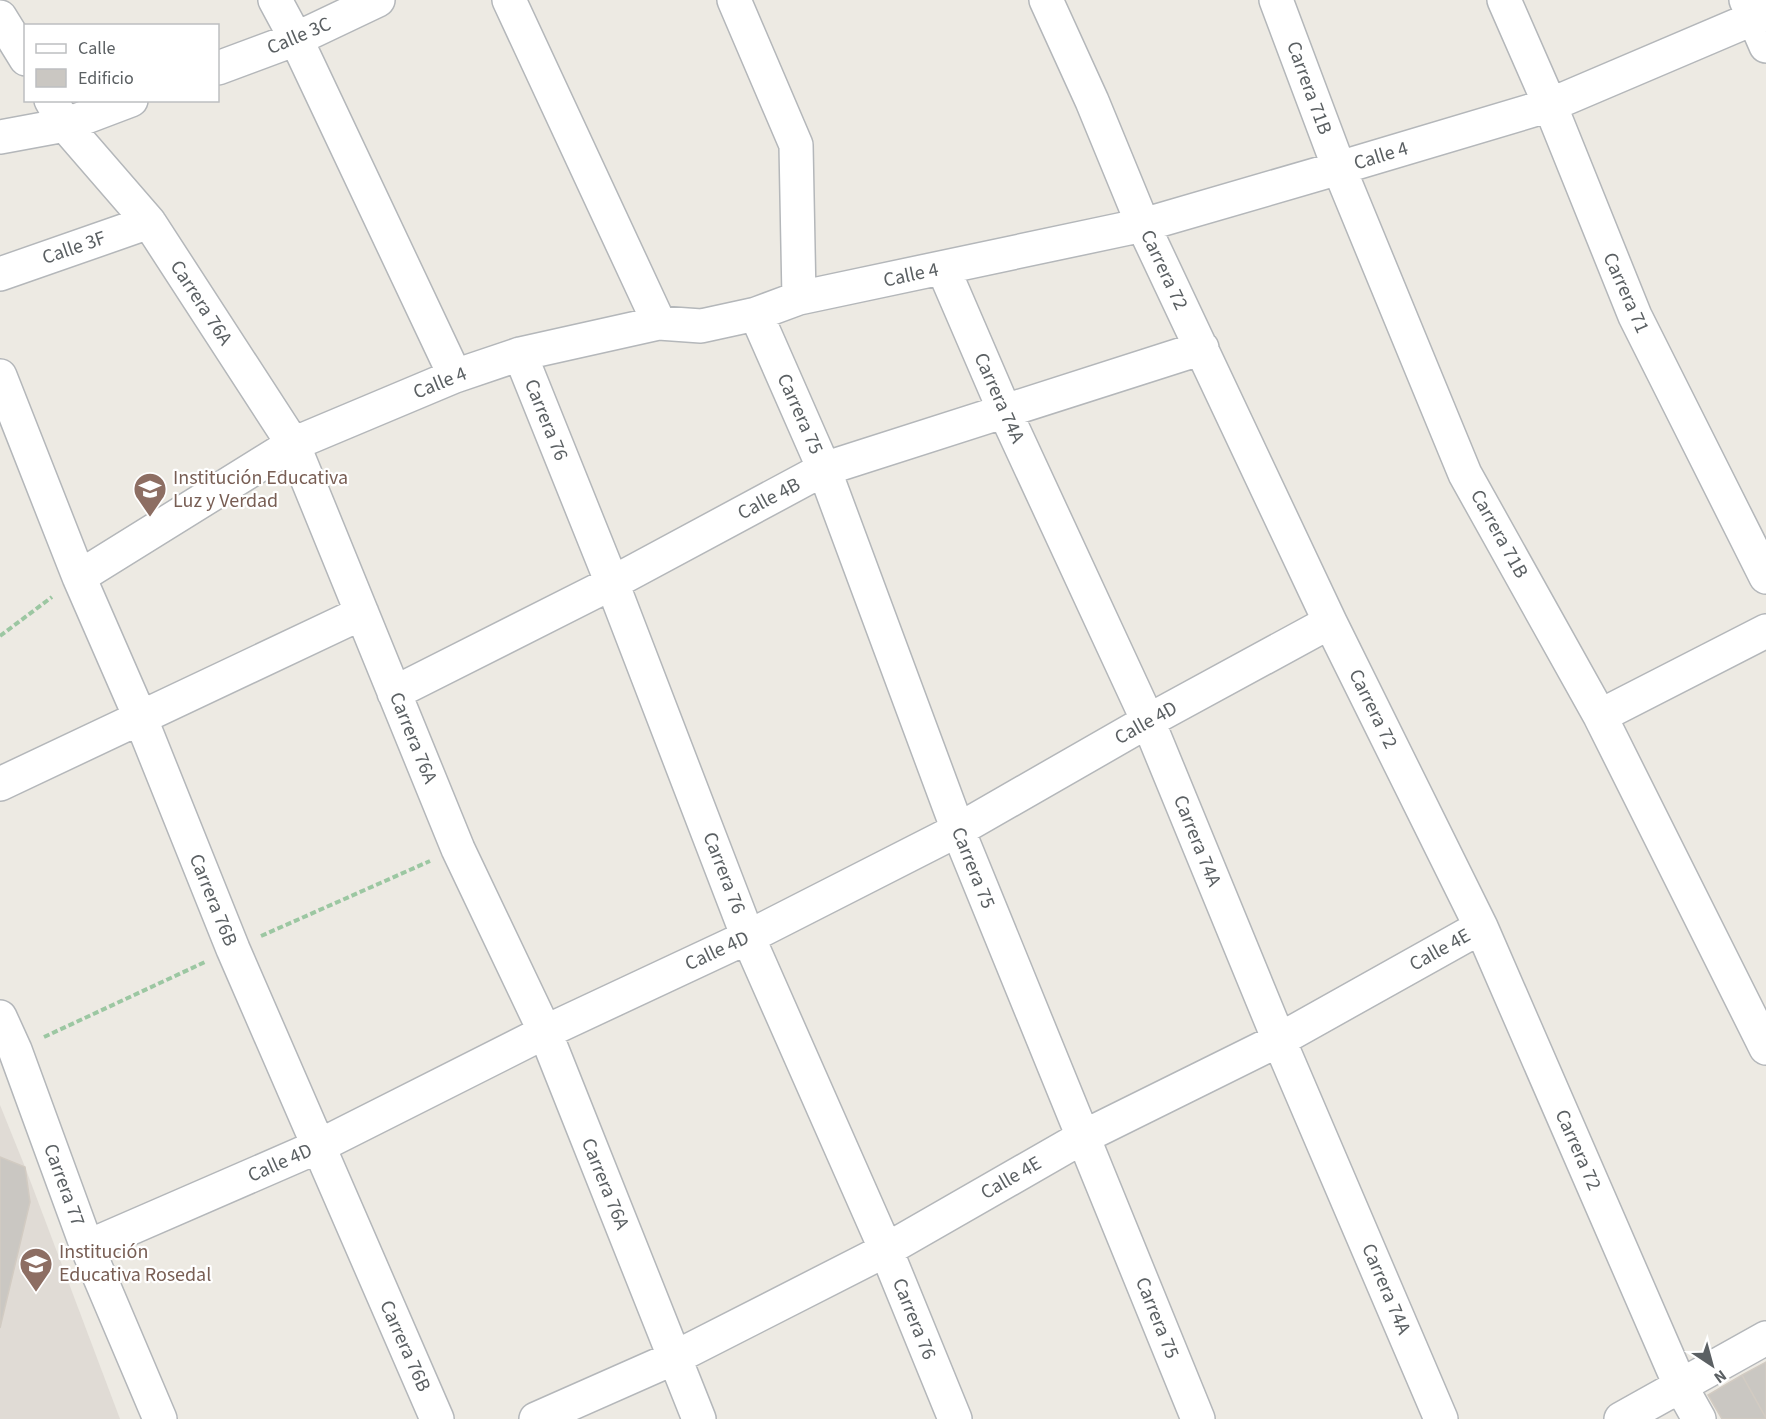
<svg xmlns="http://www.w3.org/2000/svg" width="1766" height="1419" font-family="'Source Sans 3',sans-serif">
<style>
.education{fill:#e0dbd5}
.building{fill:#cac7c2;stroke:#d2cbc2;stroke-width:1.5}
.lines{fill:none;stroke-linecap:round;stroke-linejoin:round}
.street-casing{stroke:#b4b7ba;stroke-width:36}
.path{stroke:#9cc7a2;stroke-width:4;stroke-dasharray:6 3;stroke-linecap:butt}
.street{stroke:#fff;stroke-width:33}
.labels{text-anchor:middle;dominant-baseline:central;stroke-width:4.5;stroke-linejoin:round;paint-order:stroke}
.street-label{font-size:20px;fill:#5b6063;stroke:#fff}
.education-label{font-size:20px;fill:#785e54;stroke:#fff;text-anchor:start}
</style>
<rect width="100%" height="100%" fill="#edeae3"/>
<path class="education" d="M0,1105L25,1167L120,1419H0Z"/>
<path class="building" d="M0,1157L25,1167L30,1202L0,1328Z
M1766,1362V1418L1742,1375Z
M1742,1375L1766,1418V1419H1722L1708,1395Z"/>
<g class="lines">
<g class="street-casing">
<path id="street" d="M275,0L296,39L455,376
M509,0L659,323
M734,0L796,145L799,298
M1046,0L1092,101L1143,225L1330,622L1481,927L1680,1385L1699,1419
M1276,0L1339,168L1465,474L1600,716L1766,1048
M1504,0L1550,105L1635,316L1766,577
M1746,0L1766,46
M0,17L26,59
M218,68L296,39L378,0
M51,100L65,125L149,222L293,444L458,849L545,1032L699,1419
M0,137L65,125L131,100
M943,268L1005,412L1148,721L1279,1040L1441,1419
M0,274L149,222
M756,314L824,469L958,830L1198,1419
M520,354L612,583L748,937L886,1250L955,1419
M0,376L79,577L140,717L233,949L437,1419
M79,577L293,444L455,376L520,354L659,323L701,326L756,314L799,298L1143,225L1339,168L1550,105L1766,13
M394,693L612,583L824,469L1202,348
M1600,716L1766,631
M0,784L362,613
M0,1017L15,1050L87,1247L160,1419
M87,1247L317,1147L545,1032L748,937L958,830L1148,721L1330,622
M536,1419L674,1358L886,1250L1083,1137L1279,1040L1481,927
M1621,1419L1766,1338"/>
</g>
<path class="path" d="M0,636L52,597
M261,936L430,861
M44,1037L205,962"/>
<use href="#street" class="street"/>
</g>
<defs>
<g id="school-pin" transform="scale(1.725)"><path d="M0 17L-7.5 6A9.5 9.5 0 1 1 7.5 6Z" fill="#8d6e63" stroke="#fff"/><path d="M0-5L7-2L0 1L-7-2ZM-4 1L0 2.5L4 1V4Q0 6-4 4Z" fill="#fff"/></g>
</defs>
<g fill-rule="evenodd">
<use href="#school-pin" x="150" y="489"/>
<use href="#school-pin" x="36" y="1264"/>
</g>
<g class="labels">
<g class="street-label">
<text transform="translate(299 36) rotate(-23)">Calle 3C</text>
<text transform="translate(1309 88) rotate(70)">Carrera 71B</text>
<text transform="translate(1381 156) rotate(-17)">Calle 4</text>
<text transform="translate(74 248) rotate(-19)">Calle 3F</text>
<text transform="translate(1164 270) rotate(65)">Carrera 72</text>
<text transform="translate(911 275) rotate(-12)">Calle 4</text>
<text transform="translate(1626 293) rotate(66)">Carrera 71</text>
<text transform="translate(201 303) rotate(57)">Carrera 76A</text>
<text transform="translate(440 383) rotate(-22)">Calle 4</text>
<text transform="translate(999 398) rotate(66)">Carrera 74A</text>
<text transform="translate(800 414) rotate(66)">Carrera 75</text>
<text transform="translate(546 420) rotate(68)">Carrera 76</text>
<text transform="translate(769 499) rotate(-28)">Calle 4B</text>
<text transform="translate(1499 534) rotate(61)">Carrera 71B</text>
<text transform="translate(1373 709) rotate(64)">Carrera 72</text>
<text transform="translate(1146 723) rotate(-29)">Calle 4D</text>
<text transform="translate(413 738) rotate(68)">Carrera 76A</text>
<text transform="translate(1197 841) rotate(68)">Carrera 74A</text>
<text transform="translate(973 868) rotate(68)">Carrera 75</text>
<text transform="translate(724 873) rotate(69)">Carrera 76</text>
<text transform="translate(213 900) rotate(68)">Carrera 76B</text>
<text transform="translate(1440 950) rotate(-29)">Calle 4E</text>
<text transform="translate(717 951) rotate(-25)">Calle 4D</text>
<text transform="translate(1578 1150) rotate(66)">Carrera 72</text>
<text transform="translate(280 1163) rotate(-24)">Calle 4D</text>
<text transform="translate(1011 1178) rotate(-30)">Calle 4E</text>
<text transform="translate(605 1184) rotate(68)">Carrera 76A</text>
<text transform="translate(64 1185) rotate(70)">Carrera 77</text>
<text transform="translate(1386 1289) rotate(67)">Carrera 74A</text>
<text transform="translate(1157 1318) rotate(68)">Carrera 75</text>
<text transform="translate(914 1319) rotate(68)">Carrera 76</text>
<text transform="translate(405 1346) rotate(66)">Carrera 76B</text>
</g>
<g class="education-label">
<text x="173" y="478">Institución Educativa<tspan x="173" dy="23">Luz y Verdad</tspan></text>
<text x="59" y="1252">Institución<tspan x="59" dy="23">Educativa Rosedal</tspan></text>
</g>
</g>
<rect x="24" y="24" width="195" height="78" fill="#ffffff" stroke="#bdbfc1" stroke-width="1.5"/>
<rect x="36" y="44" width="30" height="9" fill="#ffffff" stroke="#bdbfc1" stroke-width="1.5"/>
<text x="78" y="54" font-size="18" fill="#5b6063">Calle</text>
<rect x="36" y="69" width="30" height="18" fill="#cac7c2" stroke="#bdbfc1" stroke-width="1.5"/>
<text x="78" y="84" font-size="18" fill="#5b6063">Edificio</text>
<g transform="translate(1712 1365) rotate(144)" stroke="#ffffff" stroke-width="4.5" paint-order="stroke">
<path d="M0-4.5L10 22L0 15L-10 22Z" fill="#5b6063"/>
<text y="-9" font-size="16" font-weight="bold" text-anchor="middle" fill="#5b6063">N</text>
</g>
</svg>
